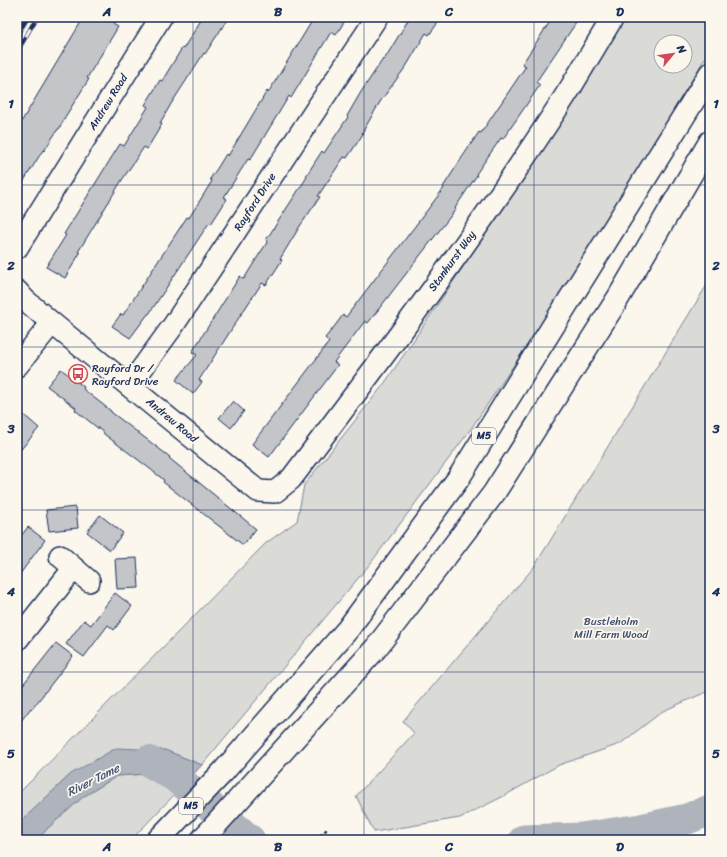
<svg xmlns="http://www.w3.org/2000/svg" width="727" height="857" font-family="Sriracha,sans-serif">
<style>
.green{fill:#dadad7;stroke:#7a849a;fill-rule:evenodd}
.water{fill:#afb3bb;stroke:#747e96}
.lines{fill:none;stroke-linecap:round;stroke-linejoin:round}
.river{stroke:#afb3bb;stroke-width:31}
.building{fill:#c3c5c9;stroke:#1b2f5e}
.minor-casing{stroke:#1b2f5e;stroke-width:24}
.highway-casing{stroke:#1b2f5e;stroke-width:25}
.path{stroke:#1b2f5e;stroke-width:2.5;stroke-dasharray:3 3;stroke-linecap:butt}
.minor{stroke:#fbf7ec;stroke-width:21}
.highway{stroke:#fbf7ec;stroke-width:22}
.rail-casing{stroke:#1b2f5e;stroke-width:4.5}
.rail{stroke:#fbf7ec;stroke-width:3;stroke-dasharray:9;stroke-linecap:butt}
.grid{fill:none;stroke:#1b2f5e;stroke-width:1;stroke-opacity:0.55}
.labels{text-anchor:middle;dominant-baseline:central;stroke-width:3.5;stroke-linejoin:round;paint-order:stroke}
.shield{fill:#fbf7ec;stroke:#5e6b89;stroke-width:1}
.shield-label{font-size:10px;font-weight:bold;fill:#1b2f5e}
.street-label{font-size:11px;fill:#1b2f5e;stroke:#fbf7ec}
.poi-label{font-size:11px;fill:#1b2f5e;stroke:#fbf7ec;text-anchor:start}
.park-label{font-size:11px;fill:#415176;stroke:#fbf7ec}
.water-label{font-size:12px;font-style:italic;fill:#47577a;stroke:#fbf7ec}
.neatline{fill:none;stroke:#1b2f5e;stroke-width:1.5}
.grid-label{font-size:13px;text-anchor:middle;font-weight:bold;fill:#1b2f5e}
</style>
<rect width="100%" height="100%" fill="#fbf7ec"/>
<filter id="ink" filterUnits="userSpaceOnUse"><feTurbulence type="fractalNoise" baseFrequency=".025" numOctaves="2"/><feDisplacementMap in="SourceGraphic" scale="8" xChannelSelector="R" yChannelSelector="G"/><feConvolveMatrix kernelMatrix="1 2 1 2 8 2 1 2 1" color-interpolation-filters="sRGB"/></filter>
<g filter="url(#ink)">
<path class="green" d="M625,17H710V50L563,292L468,433L370,564L202,765L165,750L71,774L17,825V795L266,543L297,521L304,485L384,384L561,122ZM661,42H685V66H661Z
M710,280V692L704,693L663,711L620,744L559,765L502,797L460,818L374,832L356,796L414,733L403,721L534,567Z
M146,774L177,792L131,840H37L48,828L83,797L117,776Z"/>
<path class="water" d="M116,748L165,750L202,765L177,792L146,774L117,776L83,797L48,828L37,840H17V825L71,774Z"/>
<g class="lines">
<path class="river" d="M148,761L174,776L250,840
M524,840L581,838L641,829L687,819L710,810"/>
</g>
<path class="building" d="M84,17H116L113,24L118,27L87,78L89,79L65,117V118L59,129H58L44,151L43,150L17,192V129Z
M203,17H229L205,54L204,53L171,104L160,123L162,124L147,149L144,147L122,180L78,252L80,253L65,278L46,267L66,235L64,234L100,176L120,144L124,146L148,107L145,105L153,92L160,80L162,81L182,48L183,49Z
M305,17H347L336,35L331,32L291,98L289,96L250,160L248,159L224,197L227,199L211,224L209,223L149,314H148L130,338L112,326L121,314L123,315L187,217L189,218L212,181L210,179L218,167L226,154L228,156L267,91L268,93L312,21Z
M410,17H442L429,35L426,33L407,65L380,102L362,133L363,134L347,158L344,157L318,196L320,197L300,226L280,259L282,260L266,285L262,283L242,313L199,380L202,382L193,394L176,380L197,355L192,352L240,276L244,279L255,261L268,241L266,240L307,177L306,176L322,151L324,153L348,117L347,116L361,92L383,59L384,60Z
M553,17H580L536,82L540,85L503,139L501,138L476,174L477,175L455,208L456,209L368,323L365,321L334,362L338,365L269,457L252,444L329,342L325,338L334,327L343,315L346,317L444,188L443,187L463,156L479,132L481,133L526,66L522,64Z
M61,369L84,387L83,389L111,411V412L170,457L169,458L256,529L243,545L163,482L164,480L145,465L104,434V433L75,410L76,408L47,386Z
M233,401L244,411L231,428L219,418Z
M17,409L39,428L17,454Z
M76,507L78,528L49,531L46,510Z
M100,515L123,533L110,550L87,532Z
M28,527L45,540L17,578V541Z
M137,558L139,588L117,589L115,559Z
M115,593L132,606L114,630L108,625L84,657L66,644L84,620L91,625Z
M56,643L73,656L32,709L31,708L17,726V692Z"/>
<g class="lines">
<g class="minor-casing">
<path id="minor" d="M17,248L161,17
M17,291L24,299L52,323L258,491L275,492L291,479C388,351 485,222 571,87C585,64 599,40 613,17
M17,366L52,323
M130,385L173,326L377,17
M60,556L89,581
M17,640L74,568"/>
</g>
<g class="highway-casing">
<path id="highway" d="M158,840L223,772L348,629L458,479L710,74
M202,840L376,648L494,493L617,300L710,142"/>
</g>
<path class="path" d="M316,840L327,829"/>
<use href="#minor" class="minor"/>
<use href="#highway" class="highway"/>
<g class="rail-casing">
<path id="rail" d="M17,35L28,17
M17,52L37,17"/>
</g>
<use href="#rail" class="rail"/>
</g>
</g>
<path class="grid" d="M193,17V840M364,17V840M534,17V840M17,185H710M17,347H710M17,510H710M17,672H710"/>
<defs>
<g id="bus-ring" transform="scale(1)"><circle r="9.5" fill="#fbf7ec" stroke="#d1495b" stroke-width="1.5"/><path d="M-5-6H5V4H4V6H2V4H-2V6H-4V4H-5ZM-3.5-4V0h7V-4ZM-3.5 1.2v1.5H-2V1.2ZM2 1.2v1.5H3.5V1.2Z" fill="#d1495b"/></g>
</defs>
<g fill-rule="evenodd">
<use href="#bus-ring" x="78" y="374"/>
</g>
<g class="labels">
<g class="shield">
<rect x="472" y="428" width="24" height="16" rx="3"/>
<rect x="179" y="798" width="24" height="16" rx="3"/>
</g>
<g class="shield-label">
<text x="484" y="436">M5</text>
<text x="191" y="806">M5</text>
</g>
<g class="street-label">
<text transform="translate(108 102) rotate(-58)">Andrew Road</text>
<text transform="translate(255 202) rotate(-57)">Rayford Drive</text>
<text transform="translate(452 261) rotate(-54)">Stanhurst Way</text>
<text transform="translate(172 420) rotate(40)">Andrew Road</text>
</g>
<g class="poi-label">
<text x="92" y="368">Rayford Dr /<tspan x="92" dy="13">Rayford Drive</tspan></text>
</g>
<g class="park-label">
<text x="611" y="621">Bustleholm<tspan x="611" dy="13">Mill Farm Wood</tspan></text>
</g>
<g class="water-label">
<text transform="translate(93 780) rotate(-27)">River Tame</text>
</g>
</g>
<rect width="727" height="857" fill="none" stroke="#fbf7ec" stroke-width="44"/>
<g transform="translate(673 54) rotate(61)"><circle r="19" fill="#fbf7ec" stroke="#a1a7b3"/>
<path d="M0-3L7 15L0 10L-7 15Z" fill="#d1495b"/>
<text y="-6" font-size="11" font-weight="bold" text-anchor="middle" fill="#1b2f5e">N</text>
</g>
<rect x="22" y="22" width="683" height="813" class="neatline"/>
<g class="grid-label">
<text x="107" y="16">A</text>
<text x="278" y="16">B</text>
<text x="449" y="16">C</text>
<text x="620" y="16">D</text>
<text x="11" y="108">1</text>
<text x="716" y="108">1</text>
<text x="11" y="270">2</text>
<text x="716" y="270">2</text>
<text x="11" y="433">3</text>
<text x="716" y="433">3</text>
<text x="11" y="596">4</text>
<text x="716" y="596">4</text>
<text x="11" y="758">5</text>
<text x="716" y="758">5</text>
<text x="107" y="851">A</text>
<text x="278" y="851">B</text>
<text x="449" y="851">C</text>
<text x="620" y="851">D</text>
</g>
</svg>
